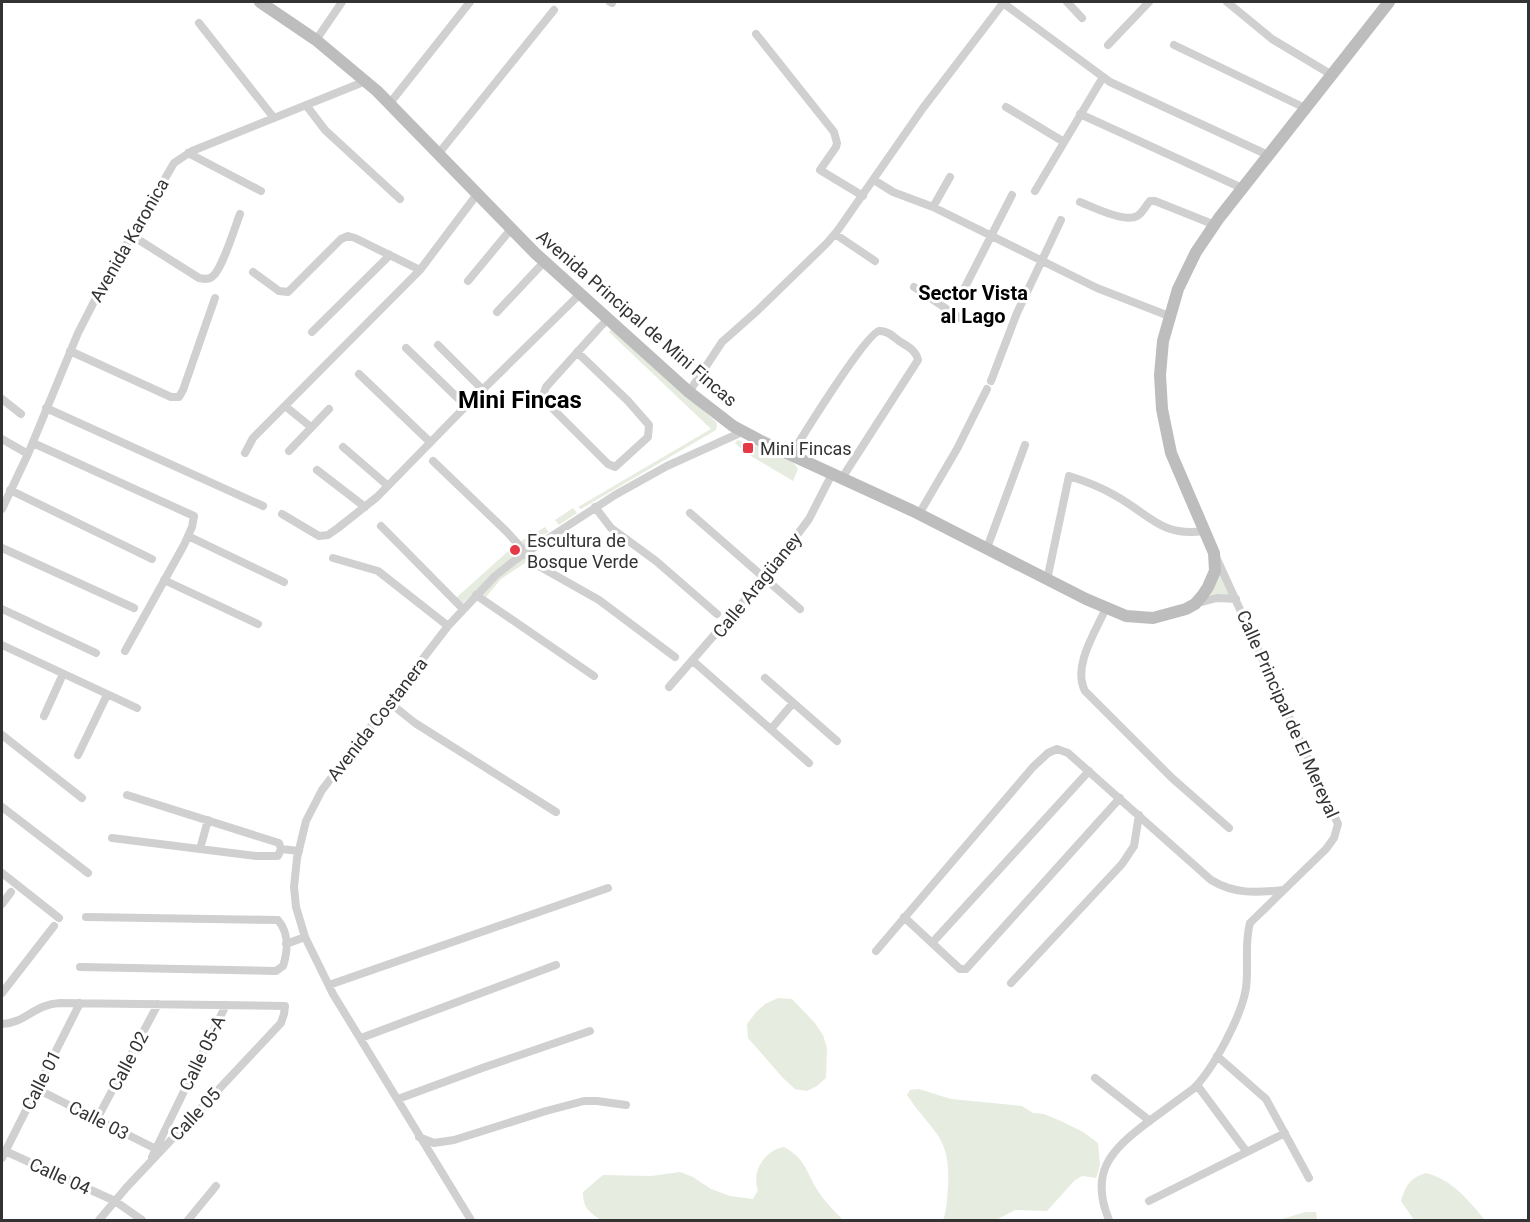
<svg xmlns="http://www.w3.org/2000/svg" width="1530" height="1222" font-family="Roboto,sans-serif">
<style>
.green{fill:#e6ecdf}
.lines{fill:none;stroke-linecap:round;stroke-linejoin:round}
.street{stroke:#d0d0d0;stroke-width:8}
.secondary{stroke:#bdbdbd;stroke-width:12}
.poi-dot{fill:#e63946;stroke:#fff;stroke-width:2}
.labels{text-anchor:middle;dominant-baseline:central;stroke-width:6;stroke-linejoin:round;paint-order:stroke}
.street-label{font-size:18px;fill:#333;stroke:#fff}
.poi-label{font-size:18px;fill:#333;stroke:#fff;text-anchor:start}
.neighbourhood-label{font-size:20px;font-weight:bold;fill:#000;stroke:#fff}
.district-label{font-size:24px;font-weight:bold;fill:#000;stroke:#fff}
</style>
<rect width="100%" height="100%" fill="#fff"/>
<path class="green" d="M612,328L717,423L716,430L581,509L578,507L711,429L609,332Z
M738,440C754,446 790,453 798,469L793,481L746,453L735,443Z
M573,508L577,513L559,525L555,520Z
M545,527L549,532L525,546L521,541Z
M516,544L521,550L462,604L456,598Z
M524,557L528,561L501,579L486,597L482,594L498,577Z
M1215,565L1236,599L1202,596Z
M778,998L792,999L815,1023L823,1035L827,1048L826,1078L817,1086L807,1091L795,1089L783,1078L748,1038L747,1024L756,1012L765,1004Z
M919,1089L951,1099L1022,1106L1033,1113L1044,1114L1063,1122L1083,1132L1098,1143L1100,1165L1096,1178L1082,1176L1075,1180L1047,1211L1015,1210L996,1220H943C947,1210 947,1199 948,1187C951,1135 933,1134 907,1095L910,1090Z
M784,1147C806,1159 806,1172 818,1191C825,1202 834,1211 843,1220H601C589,1212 583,1208 583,1192L603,1175L651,1176L680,1172L693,1177L711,1189L730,1196L753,1199L758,1190C751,1171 765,1150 784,1147Z
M1426,1173C1453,1180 1468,1200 1485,1220H1414L1401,1201C1406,1185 1410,1178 1426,1173Z
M1306,1212H1316L1317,1220H1278Z"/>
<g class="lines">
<path class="street" d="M610,2L612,3
M1067,2L1082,18
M1227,2L1272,39L1332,75
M1003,3L1110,82L1268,155
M199,23L274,118
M756,34L834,132L837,143L836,147L820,170L863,196
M316,40L342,2
M1108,45L1149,2
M1174,45L1305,108
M390,103L470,2
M306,105L325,130L400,199
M1006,107L1064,142
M1080,114L1242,188
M188,153L261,191
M439,153L554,10
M874,180L893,192L933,207L1097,288L1169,316
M1035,191L1103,77
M1080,202C1093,207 1125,223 1137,216C1143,213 1145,206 1150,201H1155L1215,225
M933,207L950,177
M835,234L875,261
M131,235L199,278C204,279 209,280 213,276C222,269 235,227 240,214
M253,272L279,291L288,292L341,239L348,236L355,238L420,270
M468,281L511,229
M914,287L966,322
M963,291L1012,195
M497,312L544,262
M312,332L390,255
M438,345L482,389
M406,348L466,406
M70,351L171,397H179L183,390L215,298
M577,352L628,401L649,425L648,437L615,467L608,464L542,398L546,387L600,327L608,319
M359,374L430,442
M991,381L1017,313L1061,220
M689,392L722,342L757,311L827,243L838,230L923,108L1004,2
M2,399L21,414
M285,406L311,427
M46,408L263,506
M2,439L28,454
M33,443L194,516L192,527L184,545L125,651
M343,447L387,485
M289,451L329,409
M245,453L253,438L420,270L478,193
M791,455C802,437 865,335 879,331C887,330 894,337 899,341C907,346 916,350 918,360L842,478
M433,461L506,531L537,565L599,600L675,657
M317,470L365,507
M10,490L152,559
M595,507L611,528L656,561L717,614
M2,509L28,454L78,333L101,288L174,163L192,151L366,81
M690,513L800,609
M282,514L319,536L328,535L338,528L377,497L466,406L580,294
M919,514L957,449L987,389
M381,526L463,609
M188,536L284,582
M2,548L134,608
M987,548L1025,445
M333,558L378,571L448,626
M164,580L258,624
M1047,580L1069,476C1085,481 1101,487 1116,496C1150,515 1161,537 1204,531
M476,595L594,676
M1198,603L1217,598L1236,599
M1106,608C1096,631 1072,666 1085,691L1172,778L1229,828
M2,609L96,653
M2,645L137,708
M693,661L809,763
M765,678L837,741
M669,687L770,571L809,519L832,474
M390,703L415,723L556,812
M44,716L63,674
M771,729L793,703
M2,735L82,798
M78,755L107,695
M127,795L279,843L281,849
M2,807L88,873
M112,838L256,856H278L281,849
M200,849L208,820
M281,849L299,851
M2,873L59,918
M2,904L11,892
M904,917L960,969H966L1120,798
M932,943L1089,771
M286,944L305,937
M876,951L1033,767L1048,753L1057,749L1068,753L1211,880C1234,894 1256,893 1283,890
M80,967L276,971L283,966C288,951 289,933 278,920L86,917
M1011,983L1122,864L1134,846L1139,815
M329,985L608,888
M2,993L54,926
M2,1024C26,1023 34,1004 60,1003L285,1006L284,1014L281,1023L126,1188L99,1220
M361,1038L556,965
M1217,1056L1266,1099L1309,1178
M1095,1078L1150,1121
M1197,1085L1246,1151
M37,1089L160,1151
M398,1099L485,1067L590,1031
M97,1119L158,1004
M419,1137L434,1143L454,1140L546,1111L584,1101H597L626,1105
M5,1151L115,1201L142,1220
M152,1157L226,1005
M2,1158L80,1003
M1149,1201L1285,1133
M188,1220L216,1186
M471,1220L333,994L305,937L296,907L294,887L297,858L306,821L322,790L448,626L495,576L515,560L615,495L667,466L742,432
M1109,1220C1089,1172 1111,1150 1148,1122C1163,1111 1178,1100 1193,1089C1213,1070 1242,1015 1246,988C1249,966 1244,944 1250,923L1326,849L1334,838L1338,824L1216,557"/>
<path class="secondary" d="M260,2L316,40L377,91L535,253L689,392L733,426L763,442L913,511L1086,599L1126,616L1153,618L1186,609L1195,604L1202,596L1208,587L1215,571L1214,553L1171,453L1162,409L1160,375L1163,341L1178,289L1196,252L1219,218L1389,2"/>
</g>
<g class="poi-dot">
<rect x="742" y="442" width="12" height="12" rx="3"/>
<circle cx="515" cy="550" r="6"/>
</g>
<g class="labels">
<g class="street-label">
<text transform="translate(129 240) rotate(-60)">Avenida Karonica</text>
<text transform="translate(637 318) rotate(41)">Avenida Principal de Mini Fincas</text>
<text transform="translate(757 585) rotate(-51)">Calle Aragüaney</text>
<text transform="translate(1288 714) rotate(66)">Calle Principal de El Mereyal</text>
<text transform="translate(377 719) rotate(-52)">Avenida Costanera</text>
<text transform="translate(202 1053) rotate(-64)">Calle 05-A</text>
<text transform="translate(128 1061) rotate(-62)">Calle 02</text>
<text transform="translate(41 1080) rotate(-63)">Calle 01</text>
<text transform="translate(195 1114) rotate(-47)">Calle 05</text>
<text transform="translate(99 1120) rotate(27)">Calle 03</text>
<text transform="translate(60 1176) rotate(24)">Calle 04</text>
</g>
<g class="poi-label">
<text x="760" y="448">Mini Fincas</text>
<text x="527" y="540">Escultura de<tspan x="527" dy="21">Bosque Verde</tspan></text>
</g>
<g class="neighbourhood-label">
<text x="973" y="293">Sector Vista<tspan x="973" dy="23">al Lago</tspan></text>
</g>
<g class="district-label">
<text x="520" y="400">Mini Fincas</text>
</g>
</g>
<rect width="1530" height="1222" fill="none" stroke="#333333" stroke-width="6"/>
</svg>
